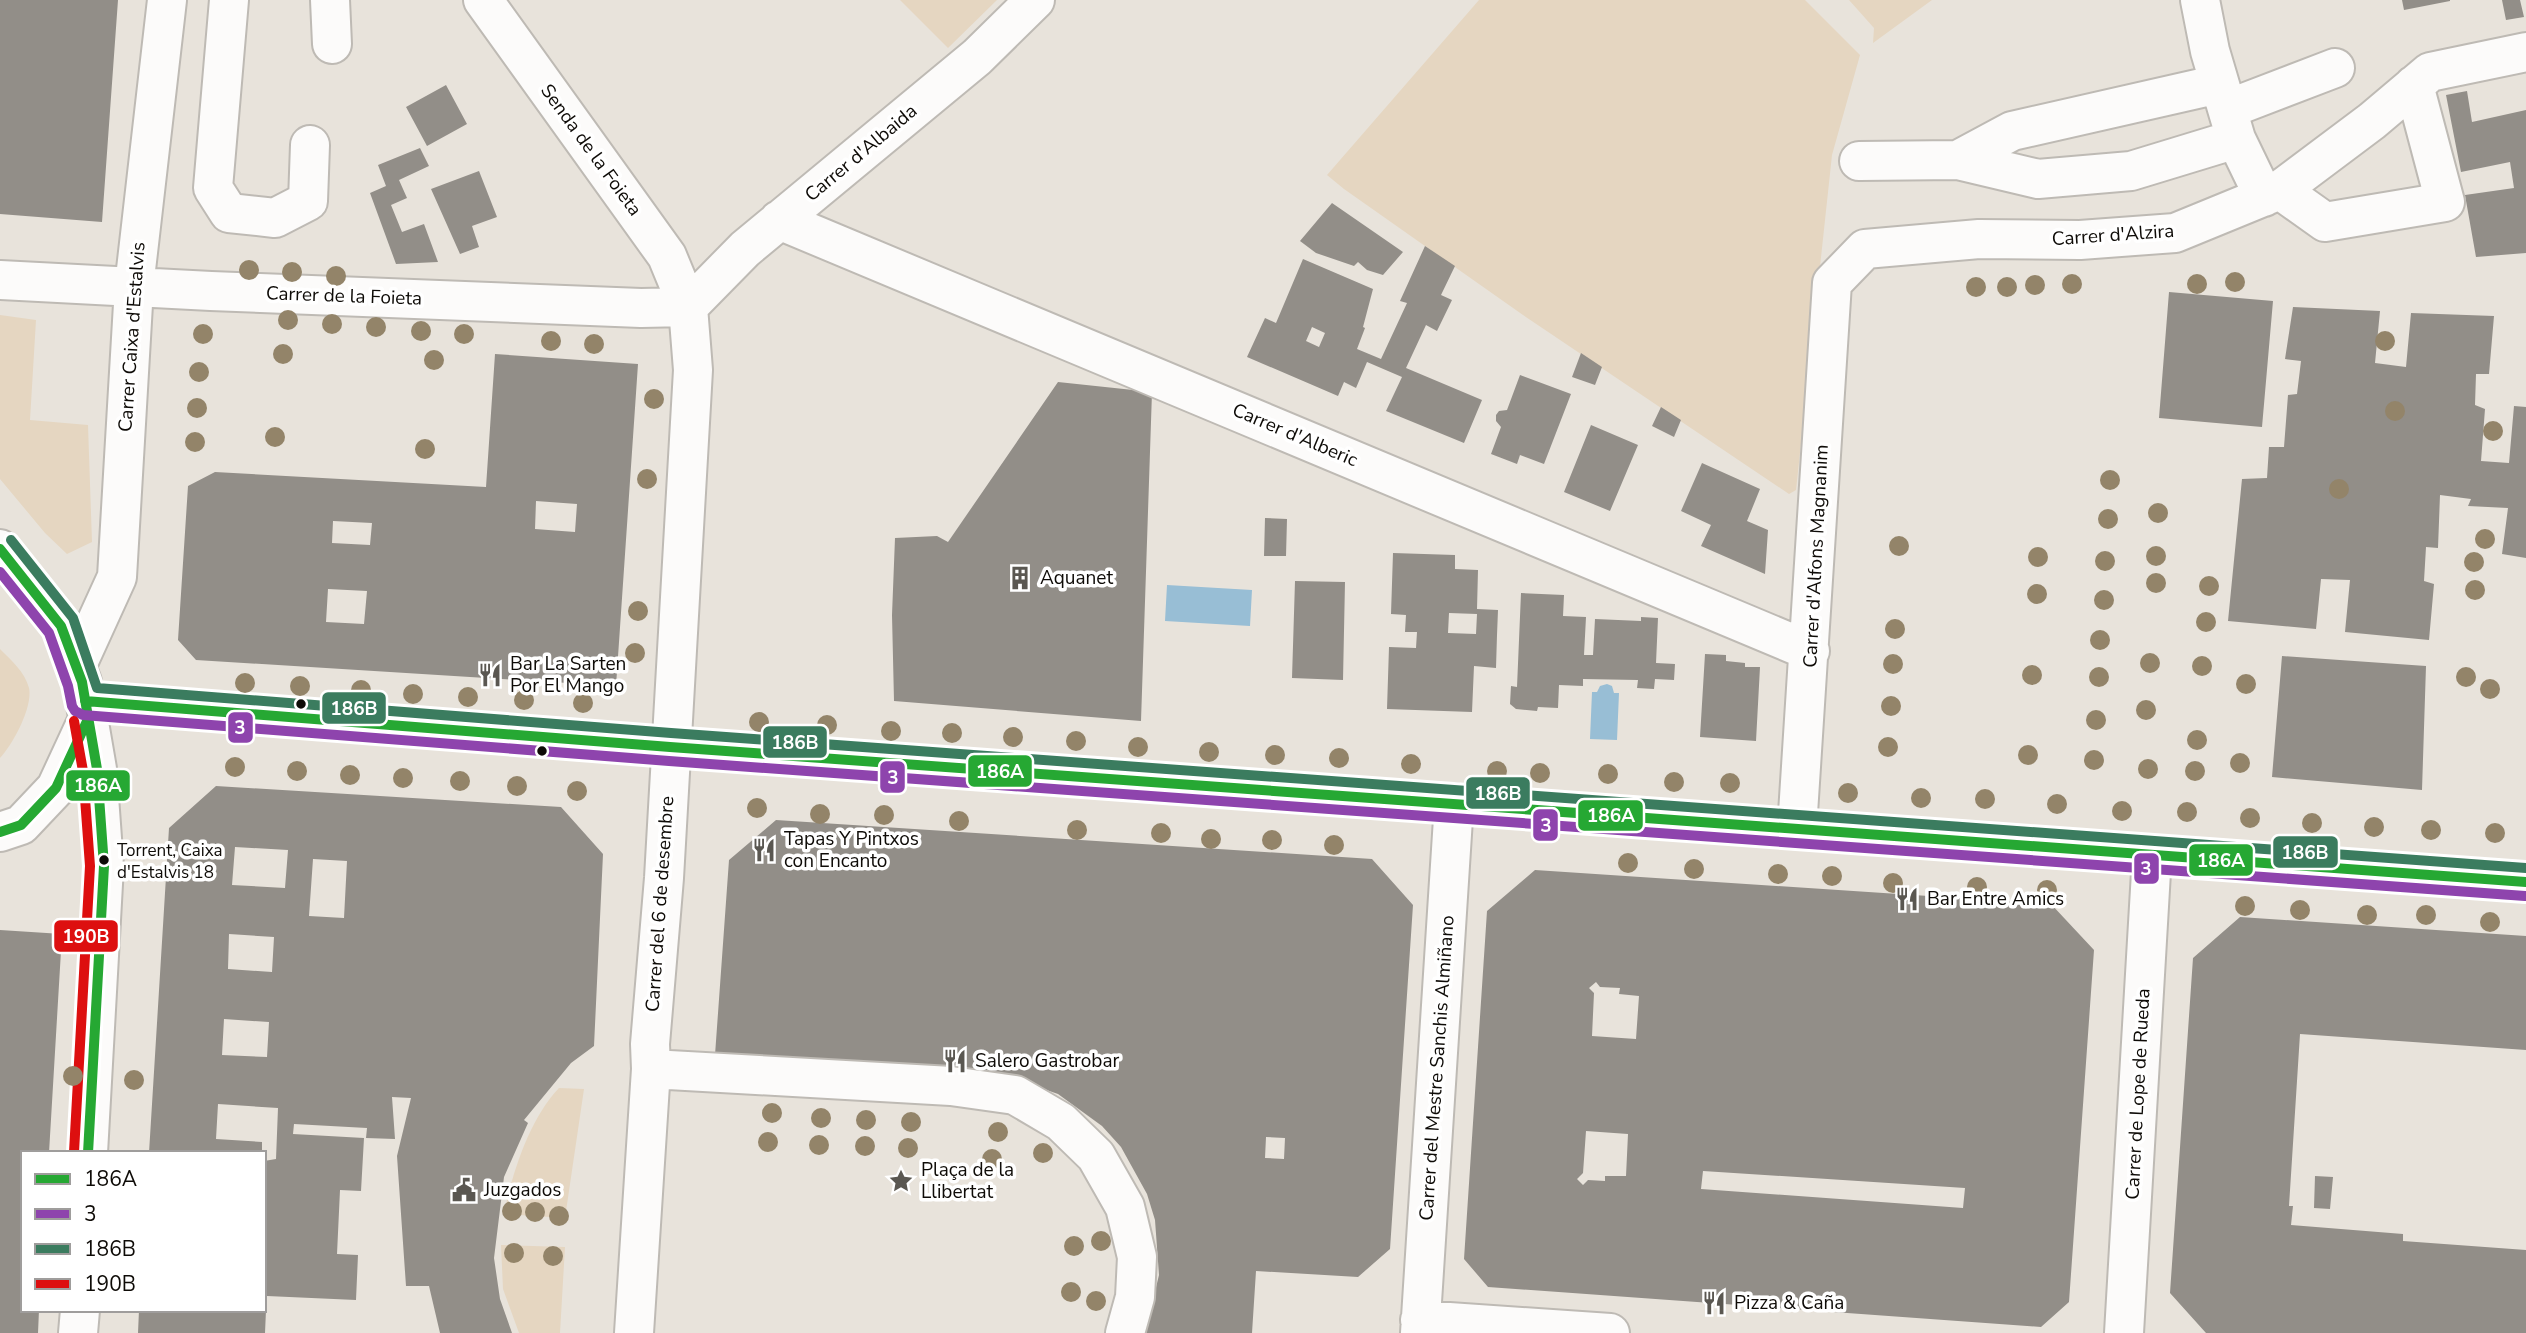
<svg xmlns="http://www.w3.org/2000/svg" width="2526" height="1333" font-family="'Nunito Sans',sans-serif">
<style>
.green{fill:#e5d6c1}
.water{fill:#98bed5}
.building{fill:#928e88;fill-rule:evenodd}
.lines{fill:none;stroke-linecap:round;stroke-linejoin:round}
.minor-casing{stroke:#bebab4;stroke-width:42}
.minor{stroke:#fcfbfa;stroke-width:38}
.bus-1-casing{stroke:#fff;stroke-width:16}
.bus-2-casing{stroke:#fff;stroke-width:16}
.bus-3-casing{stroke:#fff;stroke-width:16}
.bus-4-casing{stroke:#fff;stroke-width:16}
.bus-1{stroke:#26a833;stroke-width:10}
.bus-2{stroke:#8e44ad;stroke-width:10}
.bus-3{stroke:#3b7c5f;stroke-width:10}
.bus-4{stroke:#dd0f0f;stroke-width:10}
.tree{fill:#938469}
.bus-dot{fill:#0e0b07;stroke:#fff;stroke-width:2.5}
.labels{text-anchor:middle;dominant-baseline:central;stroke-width:7;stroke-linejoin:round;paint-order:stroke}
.bus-label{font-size:17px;fill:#0e0b07;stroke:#fff;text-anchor:start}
.street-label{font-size:19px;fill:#0e0b07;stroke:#fff}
.poi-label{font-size:19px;fill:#0e0b07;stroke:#fff;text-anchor:start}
.line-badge{stroke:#fff;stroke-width:2.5}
.badge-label{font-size:19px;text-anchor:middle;font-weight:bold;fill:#fff}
</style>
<rect width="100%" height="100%" fill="#e8e3db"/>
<path class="green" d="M900,0H997L948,48Z
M1479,0H1805L1860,55L1832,155L1796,490L1789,494L1523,315L1344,189L1327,175Z
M1849,0H1932L1873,43L1874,28Z
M0,315L36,320L30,420L88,425L92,542L67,554L45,533L0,479Z
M0,649C11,660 25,672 29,688C33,707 13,744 0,758Z
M559,1088L584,1089L565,1218L504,1214C512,1173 530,1118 559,1088Z
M501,1245L565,1247L560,1333H519L503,1289Z"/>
<path class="water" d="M1167,585L1252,590L1250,626L1165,621Z
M1607,684L1612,686L1614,693H1619L1617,740L1590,739L1592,692H1597L1600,686Z"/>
<path class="building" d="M0,0H118L102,222L0,214Z
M2402,0H2450V1L2404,10Z
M2502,0H2520L2524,17L2506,20Z
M446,85L467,124L427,146L406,107Z
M2467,91L2472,122L2526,110V253L2476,257L2465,195L2514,188L2510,162L2461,172L2446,95Z
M420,148L429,166L399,180L407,198L391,205L402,232L424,224L438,262L396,264L370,193L386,186L378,165Z
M479,171L497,217L472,226L479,247L460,254L431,189Z
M1332,203L1403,252L1383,275L1367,270L1358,262L1354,266L1316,253L1300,241Z
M1425,246L1455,266L1441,295L1452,300L1437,331L1426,325L1406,368L1482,400L1464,443L1386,411L1402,377L1367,362L1356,388L1344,382L1338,396L1247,357L1265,318L1276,323L1303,259L1373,289L1363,327L1365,328L1357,349L1381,359L1407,303L1400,301ZM1312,327L1325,333L1319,347L1306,341Z
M2169,292L2273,301L2262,427L2159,418Z
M2293,307L2380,311L2375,363L2406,367L2411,313L2494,316L2489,374H2476L2475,405L2485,409L2481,461L2509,463L2514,406L2526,407V558L2502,554L2508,508L2468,506L2471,499L2440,495L2438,548L2426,547L2424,581L2434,584L2429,640L2345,632L2350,580L2321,579L2316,629L2228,621L2242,479L2267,478L2269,447H2284L2288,395L2297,394L2301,361L2285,359Z
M1581,353L1602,367L1595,385L1572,377Z
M495,354L638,364L616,686L196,660L178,640L188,486L215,472L486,487ZM536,501L577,504L575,532L535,529ZM333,521L372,523L370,545L332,543ZM328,589L367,591L364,624L326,622Z
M1520,375L1571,394L1544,464L1520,455L1517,464L1491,454L1501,427L1496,421V415L1499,411L1507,410Z
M1058,382L1152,392L1141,721L894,701L892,615L895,538L937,536L948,542Z
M1661,407L1681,420L1674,437L1652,426Z
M1591,425L1638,445L1610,511L1564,492Z
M1702,463L1760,489L1747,521L1768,530L1765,574L1701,546L1711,525L1681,511Z
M1265,518L1287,519L1286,556H1264Z
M1393,553L1455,555V569L1478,570L1477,609L1498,610L1497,635L1496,668L1474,666L1472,712L1387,709L1389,647L1416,648L1417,632H1405L1406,615L1391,614ZM1449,613L1477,614L1476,634L1448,633Z
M1295,581L1345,582L1343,680L1292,678Z
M1521,593L1564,595L1563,616L1586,617L1584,655H1593L1595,619L1641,621V617L1658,618L1656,663L1675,664L1674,680L1655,679L1654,689L1637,688L1638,680L1583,679V686L1559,685L1558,708L1538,707L1537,711L1516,709L1510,704L1511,686L1517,687Z
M1705,654L1726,655V661L1745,663V667H1760L1756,741L1700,737Z
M2282,656L2426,666L2422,790L2272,777Z
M216,786L561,807L603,854L594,1046L571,1063L524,1120L528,1123L504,1177L494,1258L500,1299L512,1333H440L429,1286H406L397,1156L411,1098L392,1097L395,1139L366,1138L367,1128L294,1124L293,1134L364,1138L361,1191L340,1190L337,1254L358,1255L356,1300L267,1296L266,1303H264V1161L276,1159L278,1108L218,1104L216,1139L262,1142V1153H149L169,828ZM235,847L288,850L285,888L232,885ZM313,859L347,861L344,918L309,916ZM229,934L274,937L272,972L228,969ZM224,1019L269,1022L267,1057L222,1055Z
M776,820L1372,859L1413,905L1390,1249L1358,1277L1256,1271L1252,1333H1145L1159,1275L1155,1220L1147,1194L1121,1147L1102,1126L1058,1094L1007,1076L715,1055L729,860ZM1266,1137L1285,1138L1284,1159L1265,1158Z
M1535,870L2051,904L2094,950L2069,1302L2041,1327L1488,1287L1464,1259L1487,911ZM1596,982L1600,987L1620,988L1619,994L1639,996L1636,1039L1592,1036L1594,993L1589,988ZM1586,1131L1628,1134L1626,1176H1605V1181L1588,1180L1583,1185L1577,1179L1583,1173ZM1703,1171L1965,1188L1963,1208L1701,1189Z
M2240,917L2526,936V1050L2300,1034L2289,1206H2293L2291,1225L2403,1234V1241L2526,1250V1333H2206L2170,1293L2193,958Z
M0,930L62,934L49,1153H23V1310H39L38,1333H0Z
M2315,1176L2333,1177L2330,1209L2314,1208Z
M139,1310H266L265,1333H138Z"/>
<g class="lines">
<g class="minor-casing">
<path id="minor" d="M229,0L213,188L229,213L275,218L308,201L310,145
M330,0L332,44
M483,0L667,256L688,307L693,370L664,878L650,1044L651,1069L634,1333
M2200,0L2210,51L2236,139L2264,197
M2228,109L2335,68
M1958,160L2038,179L2131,171L2236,139
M1859,161L1958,160L2012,131L2219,84
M2280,190L2325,222L2445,202L2414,85
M779,220L1810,651
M0,280L211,291L641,308L688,307
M688,307L745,249L977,57L1035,0
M0,549L61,626L82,682L97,769L104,866L88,1153
M76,667L117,577L134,287L167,0
M85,701L670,747L2526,882
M1797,829L1832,283L1865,249L1979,239L2080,240L2175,233L2280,190L2372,121L2430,72L2526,52
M0,832L21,825L56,788L88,719
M651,1069L951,1086L1015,1095L1061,1122L1096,1156L1125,1207L1137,1257L1135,1297L1125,1333
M1420,1320L1610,1333
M78,1333L80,1310
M1420,1333L1454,803
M2124,1333L2152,855"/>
</g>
<use href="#minor" class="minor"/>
<g class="bus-1-casing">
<path id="bus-1" d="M0,549L61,626L82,682L97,769L104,866L88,1153
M85,701L670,747L2526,882
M0,832L21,825L56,788L88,719"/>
</g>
<g class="bus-2-casing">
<path id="bus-2" d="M0,572L49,633L68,686L72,706L75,711L83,715L669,761L2525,896"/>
</g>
<g class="bus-3-casing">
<path id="bus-3" d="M11,540L73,618L97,688L671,733L2526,868"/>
</g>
<g class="bus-4-casing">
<path id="bus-4" d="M74,1152L90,866L83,771L74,721"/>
</g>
<use href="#bus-1" class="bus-1"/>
<use href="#bus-2" class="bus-2"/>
<use href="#bus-3" class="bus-3"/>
<use href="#bus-4" class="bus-4"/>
</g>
<g class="tree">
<circle cx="249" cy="270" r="10"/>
<circle cx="292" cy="272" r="10"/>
<circle cx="336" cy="276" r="10"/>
<circle cx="2235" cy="282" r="10"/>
<circle cx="2072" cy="284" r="10"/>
<circle cx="2197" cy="284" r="10"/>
<circle cx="2035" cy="285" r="10"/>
<circle cx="1976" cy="287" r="10"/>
<circle cx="2007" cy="287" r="10"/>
<circle cx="288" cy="320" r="10"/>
<circle cx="332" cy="324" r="10"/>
<circle cx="376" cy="327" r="10"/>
<circle cx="421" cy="331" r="10"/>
<circle cx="203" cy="334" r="10"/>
<circle cx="464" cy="334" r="10"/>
<circle cx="551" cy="341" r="10"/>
<circle cx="2385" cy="341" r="10"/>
<circle cx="594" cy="344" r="10"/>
<circle cx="283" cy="354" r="10"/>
<circle cx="434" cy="360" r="10"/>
<circle cx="199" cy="372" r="10"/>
<circle cx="654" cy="399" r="10"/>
<circle cx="197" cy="408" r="10"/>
<circle cx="2395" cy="411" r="10"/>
<circle cx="2493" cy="431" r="10"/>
<circle cx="275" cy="437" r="10"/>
<circle cx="195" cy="442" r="10"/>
<circle cx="425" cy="449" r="10"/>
<circle cx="647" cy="479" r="10"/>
<circle cx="2110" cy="480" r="10"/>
<circle cx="2339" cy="489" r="10"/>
<circle cx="2158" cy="513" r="10"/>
<circle cx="2108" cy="519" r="10"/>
<circle cx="2485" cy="539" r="10"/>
<circle cx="1899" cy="546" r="10"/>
<circle cx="2156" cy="556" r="10"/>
<circle cx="2038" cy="557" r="10"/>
<circle cx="2105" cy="561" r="10"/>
<circle cx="2474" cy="562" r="10"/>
<circle cx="2156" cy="583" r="10"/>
<circle cx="2209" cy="586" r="10"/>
<circle cx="2475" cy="590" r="10"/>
<circle cx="2037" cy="594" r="10"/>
<circle cx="2104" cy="600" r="10"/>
<circle cx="638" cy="611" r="10"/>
<circle cx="2206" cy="622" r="10"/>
<circle cx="1895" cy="629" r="10"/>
<circle cx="2100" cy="640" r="10"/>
<circle cx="635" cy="653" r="10"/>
<circle cx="2150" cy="663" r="10"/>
<circle cx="1893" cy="664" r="10"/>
<circle cx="2202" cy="666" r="10"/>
<circle cx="2032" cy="675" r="10"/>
<circle cx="2099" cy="677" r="10"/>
<circle cx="2466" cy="677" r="10"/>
<circle cx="245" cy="683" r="10"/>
<circle cx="2246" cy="684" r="10"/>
<circle cx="300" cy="686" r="10"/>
<circle cx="2490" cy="689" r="10"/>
<circle cx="361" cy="690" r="10"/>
<circle cx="413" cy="694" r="10"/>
<circle cx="468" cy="697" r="10"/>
<circle cx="524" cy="700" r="10"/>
<circle cx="583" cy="703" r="10"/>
<circle cx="1891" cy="706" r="10"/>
<circle cx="2146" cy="710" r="10"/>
<circle cx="2096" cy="720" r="10"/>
<circle cx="759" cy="722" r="10"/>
<circle cx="827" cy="725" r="10"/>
<circle cx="891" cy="731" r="10"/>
<circle cx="952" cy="733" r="10"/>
<circle cx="1013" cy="737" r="10"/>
<circle cx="2197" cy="740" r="10"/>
<circle cx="1076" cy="741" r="10"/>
<circle cx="1138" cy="747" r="10"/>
<circle cx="1888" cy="747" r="10"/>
<circle cx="1209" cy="752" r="10"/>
<circle cx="1275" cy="755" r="10"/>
<circle cx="2028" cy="755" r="10"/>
<circle cx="1339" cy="758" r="10"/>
<circle cx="2094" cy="760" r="10"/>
<circle cx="2240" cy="763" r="10"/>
<circle cx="1411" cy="764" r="10"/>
<circle cx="235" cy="767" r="10"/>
<circle cx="2148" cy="769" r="10"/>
<circle cx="297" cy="771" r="10"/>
<circle cx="1497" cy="771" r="10"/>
<circle cx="2195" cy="771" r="10"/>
<circle cx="1540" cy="773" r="10"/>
<circle cx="1608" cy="774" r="10"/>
<circle cx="350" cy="775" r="10"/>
<circle cx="403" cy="778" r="10"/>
<circle cx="460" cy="781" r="10"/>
<circle cx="1674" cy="782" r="10"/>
<circle cx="1730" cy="783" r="10"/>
<circle cx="517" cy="786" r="10"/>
<circle cx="577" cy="791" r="10"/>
<circle cx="1848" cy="793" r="10"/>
<circle cx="1921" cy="798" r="10"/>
<circle cx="1985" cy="799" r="10"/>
<circle cx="2057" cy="804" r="10"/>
<circle cx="757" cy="808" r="10"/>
<circle cx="2122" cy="811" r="10"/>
<circle cx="2187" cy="812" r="10"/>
<circle cx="820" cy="814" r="10"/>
<circle cx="884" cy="815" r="10"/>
<circle cx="2250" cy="818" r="10"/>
<circle cx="959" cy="821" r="10"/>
<circle cx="2312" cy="823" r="10"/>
<circle cx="2374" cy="827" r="10"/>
<circle cx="1077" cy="830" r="10"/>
<circle cx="2431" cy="830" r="10"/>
<circle cx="1161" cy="833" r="10"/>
<circle cx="2495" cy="833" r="10"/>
<circle cx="1211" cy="839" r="10"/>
<circle cx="1272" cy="840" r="10"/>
<circle cx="1334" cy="845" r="10"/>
<circle cx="1628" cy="863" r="10"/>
<circle cx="1694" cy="869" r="10"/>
<circle cx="1778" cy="874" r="10"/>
<circle cx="1832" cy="876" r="10"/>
<circle cx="1893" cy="883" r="10"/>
<circle cx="1977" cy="887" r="10"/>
<circle cx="2047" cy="890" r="10"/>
<circle cx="2245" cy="906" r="10"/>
<circle cx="2300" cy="910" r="10"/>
<circle cx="2367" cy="915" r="10"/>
<circle cx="2426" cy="915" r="10"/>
<circle cx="2490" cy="922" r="10"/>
<circle cx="73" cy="1076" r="10"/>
<circle cx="134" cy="1080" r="10"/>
<circle cx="772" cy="1113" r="10"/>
<circle cx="821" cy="1118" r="10"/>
<circle cx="866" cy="1120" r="10"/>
<circle cx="911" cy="1122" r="10"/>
<circle cx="998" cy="1132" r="10"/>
<circle cx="768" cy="1142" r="10"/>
<circle cx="819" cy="1145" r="10"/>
<circle cx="865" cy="1146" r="10"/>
<circle cx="908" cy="1148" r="10"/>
<circle cx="1043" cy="1153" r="10"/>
<circle cx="992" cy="1159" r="10"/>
<circle cx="512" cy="1211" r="10"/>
<circle cx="535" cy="1212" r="10"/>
<circle cx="559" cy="1216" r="10"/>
<circle cx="1101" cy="1241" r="10"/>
<circle cx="1074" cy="1246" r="10"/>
<circle cx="514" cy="1253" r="10"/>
<circle cx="553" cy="1256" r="10"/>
<circle cx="1071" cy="1292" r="10"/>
<circle cx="1096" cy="1301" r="10"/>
</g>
<defs>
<g id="building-bare" transform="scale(1.89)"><path d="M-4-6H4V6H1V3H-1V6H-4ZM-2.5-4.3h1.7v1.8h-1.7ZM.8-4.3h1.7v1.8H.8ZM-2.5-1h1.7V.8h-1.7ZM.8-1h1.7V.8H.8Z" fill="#5a5751" stroke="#fff" stroke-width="2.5" paint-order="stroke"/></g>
<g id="restaurant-bare" transform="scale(1.89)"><path d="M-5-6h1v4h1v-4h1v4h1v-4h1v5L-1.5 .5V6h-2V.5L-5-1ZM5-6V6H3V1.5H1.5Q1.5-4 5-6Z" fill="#5a5751" stroke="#fff" stroke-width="2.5" paint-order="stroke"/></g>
<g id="sight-bare" transform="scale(1.89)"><path d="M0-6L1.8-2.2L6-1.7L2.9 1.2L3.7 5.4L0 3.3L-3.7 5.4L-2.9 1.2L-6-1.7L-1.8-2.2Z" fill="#5a5751" stroke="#fff" stroke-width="2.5" paint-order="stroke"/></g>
<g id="civic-bare" transform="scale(1.89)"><path d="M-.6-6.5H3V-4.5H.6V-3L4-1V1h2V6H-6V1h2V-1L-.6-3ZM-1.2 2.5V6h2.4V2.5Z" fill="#5a5751" stroke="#fff" stroke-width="2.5" paint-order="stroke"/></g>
</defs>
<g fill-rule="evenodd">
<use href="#building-bare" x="1020" y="578"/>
<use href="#restaurant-bare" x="490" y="675"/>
<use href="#restaurant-bare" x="764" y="850"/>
<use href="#restaurant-bare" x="1907" y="899"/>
<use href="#restaurant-bare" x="955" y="1061"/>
<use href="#sight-bare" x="901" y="1181"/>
<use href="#civic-bare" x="464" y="1190"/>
<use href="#restaurant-bare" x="1714" y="1303"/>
</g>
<g class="bus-dot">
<circle cx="301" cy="704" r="6"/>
<circle cx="542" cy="751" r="6"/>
<circle cx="104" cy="860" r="6"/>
</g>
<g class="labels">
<g class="bus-label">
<text x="117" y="850">Torrent, Caixa<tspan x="117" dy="22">d'Estalvis 18</tspan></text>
</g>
<g class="street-label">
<text transform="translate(591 150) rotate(54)">Senda de la Foieta</text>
<text transform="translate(861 153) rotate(-40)">Carrer d'Albaida</text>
<text transform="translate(2113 235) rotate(-4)">Carrer d'Alzira</text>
<text transform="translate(344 296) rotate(2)">Carrer de la Foieta</text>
<text transform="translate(132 337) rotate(-86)">Carrer Caixa d'Estalvis</text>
<text transform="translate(1295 435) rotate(23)">Carrer d'Alberic</text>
<text transform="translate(1816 556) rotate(-87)">Carrer d'Alfons Magnanim</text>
<text transform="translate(660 904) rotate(-86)">Carrer del 6 de desembre</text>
<text transform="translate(1437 1068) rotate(-86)">Carrer del Mestre Sanchis Almiñano</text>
<text transform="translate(2138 1094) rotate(-87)">Carrer de Lope de Rueda</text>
</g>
<g class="poi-label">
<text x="1040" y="578">Aquanet</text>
<text x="510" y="664">Bar La Sarten<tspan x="510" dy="22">Por El Mango</tspan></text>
<text x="784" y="839">Tapas Y Pintxos<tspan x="784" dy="22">con Encanto</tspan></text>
<text x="1927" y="899">Bar Entre Amics</text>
<text x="975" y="1061">Salero Gastrobar</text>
<text x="921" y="1170">Plaça de la<tspan x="921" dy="22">Llibertat</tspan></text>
<text x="484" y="1190">Juzgados</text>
<text x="1734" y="1303">Pizza &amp; Caña</text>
</g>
</g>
<g class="line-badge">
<rect x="321" y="691" width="66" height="34" rx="7" fill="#3b7c5f"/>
<rect x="227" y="711" width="27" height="33" rx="7" fill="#8e44ad"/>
<rect x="762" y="725" width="66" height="34" rx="7" fill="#3b7c5f"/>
<rect x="967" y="754" width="66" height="34" rx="7" fill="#26a833"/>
<rect x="879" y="760" width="27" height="34" rx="7" fill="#8e44ad"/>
<rect x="65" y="769" width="66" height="33" rx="7" fill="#26a833"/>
<rect x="1465" y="776" width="66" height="34" rx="7" fill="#3b7c5f"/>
<rect x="1577" y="799" width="67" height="33" rx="7" fill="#26a833"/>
<rect x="1532" y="808" width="27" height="34" rx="7" fill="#8e44ad"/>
<rect x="2272" y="835" width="67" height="34" rx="7" fill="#3b7c5f"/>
<rect x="2188" y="843" width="66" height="34" rx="7" fill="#26a833"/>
<rect x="2133" y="852" width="27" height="33" rx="7" fill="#8e44ad"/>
<rect x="53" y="919" width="66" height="34" rx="7" fill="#dd0f0f"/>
</g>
<g class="badge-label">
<text x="354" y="715">186B</text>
<text x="240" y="734">3</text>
<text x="795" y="749">186B</text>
<text x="1000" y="778">186A</text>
<text x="893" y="784">3</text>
<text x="98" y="792">186A</text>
<text x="1498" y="800">186B</text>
<text x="1611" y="822">186A</text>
<text x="1546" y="832">3</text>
<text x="2305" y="859">186B</text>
<text x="2221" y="867">186A</text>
<text x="2146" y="875">3</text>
<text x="86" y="943">190B</text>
</g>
<rect x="21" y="1151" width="245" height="161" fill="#ffffff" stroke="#9f9d9c" stroke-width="2"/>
<rect x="35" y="1174" width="35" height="10" fill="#26a833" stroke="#9f9d9c" stroke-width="2"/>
<text x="84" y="1186" font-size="21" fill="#0e0b07">186A</text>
<rect x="35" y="1209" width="35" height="10" fill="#8e44ad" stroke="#9f9d9c" stroke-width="2"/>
<text x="84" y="1221" font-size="21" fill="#0e0b07">3</text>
<rect x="35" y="1244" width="35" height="10" fill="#3b7c5f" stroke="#9f9d9c" stroke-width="2"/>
<text x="84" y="1256" font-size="21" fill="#0e0b07">186B</text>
<rect x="35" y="1279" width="35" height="10" fill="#dd0f0f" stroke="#9f9d9c" stroke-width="2"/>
<text x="84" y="1291" font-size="21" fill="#0e0b07">190B</text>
</svg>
